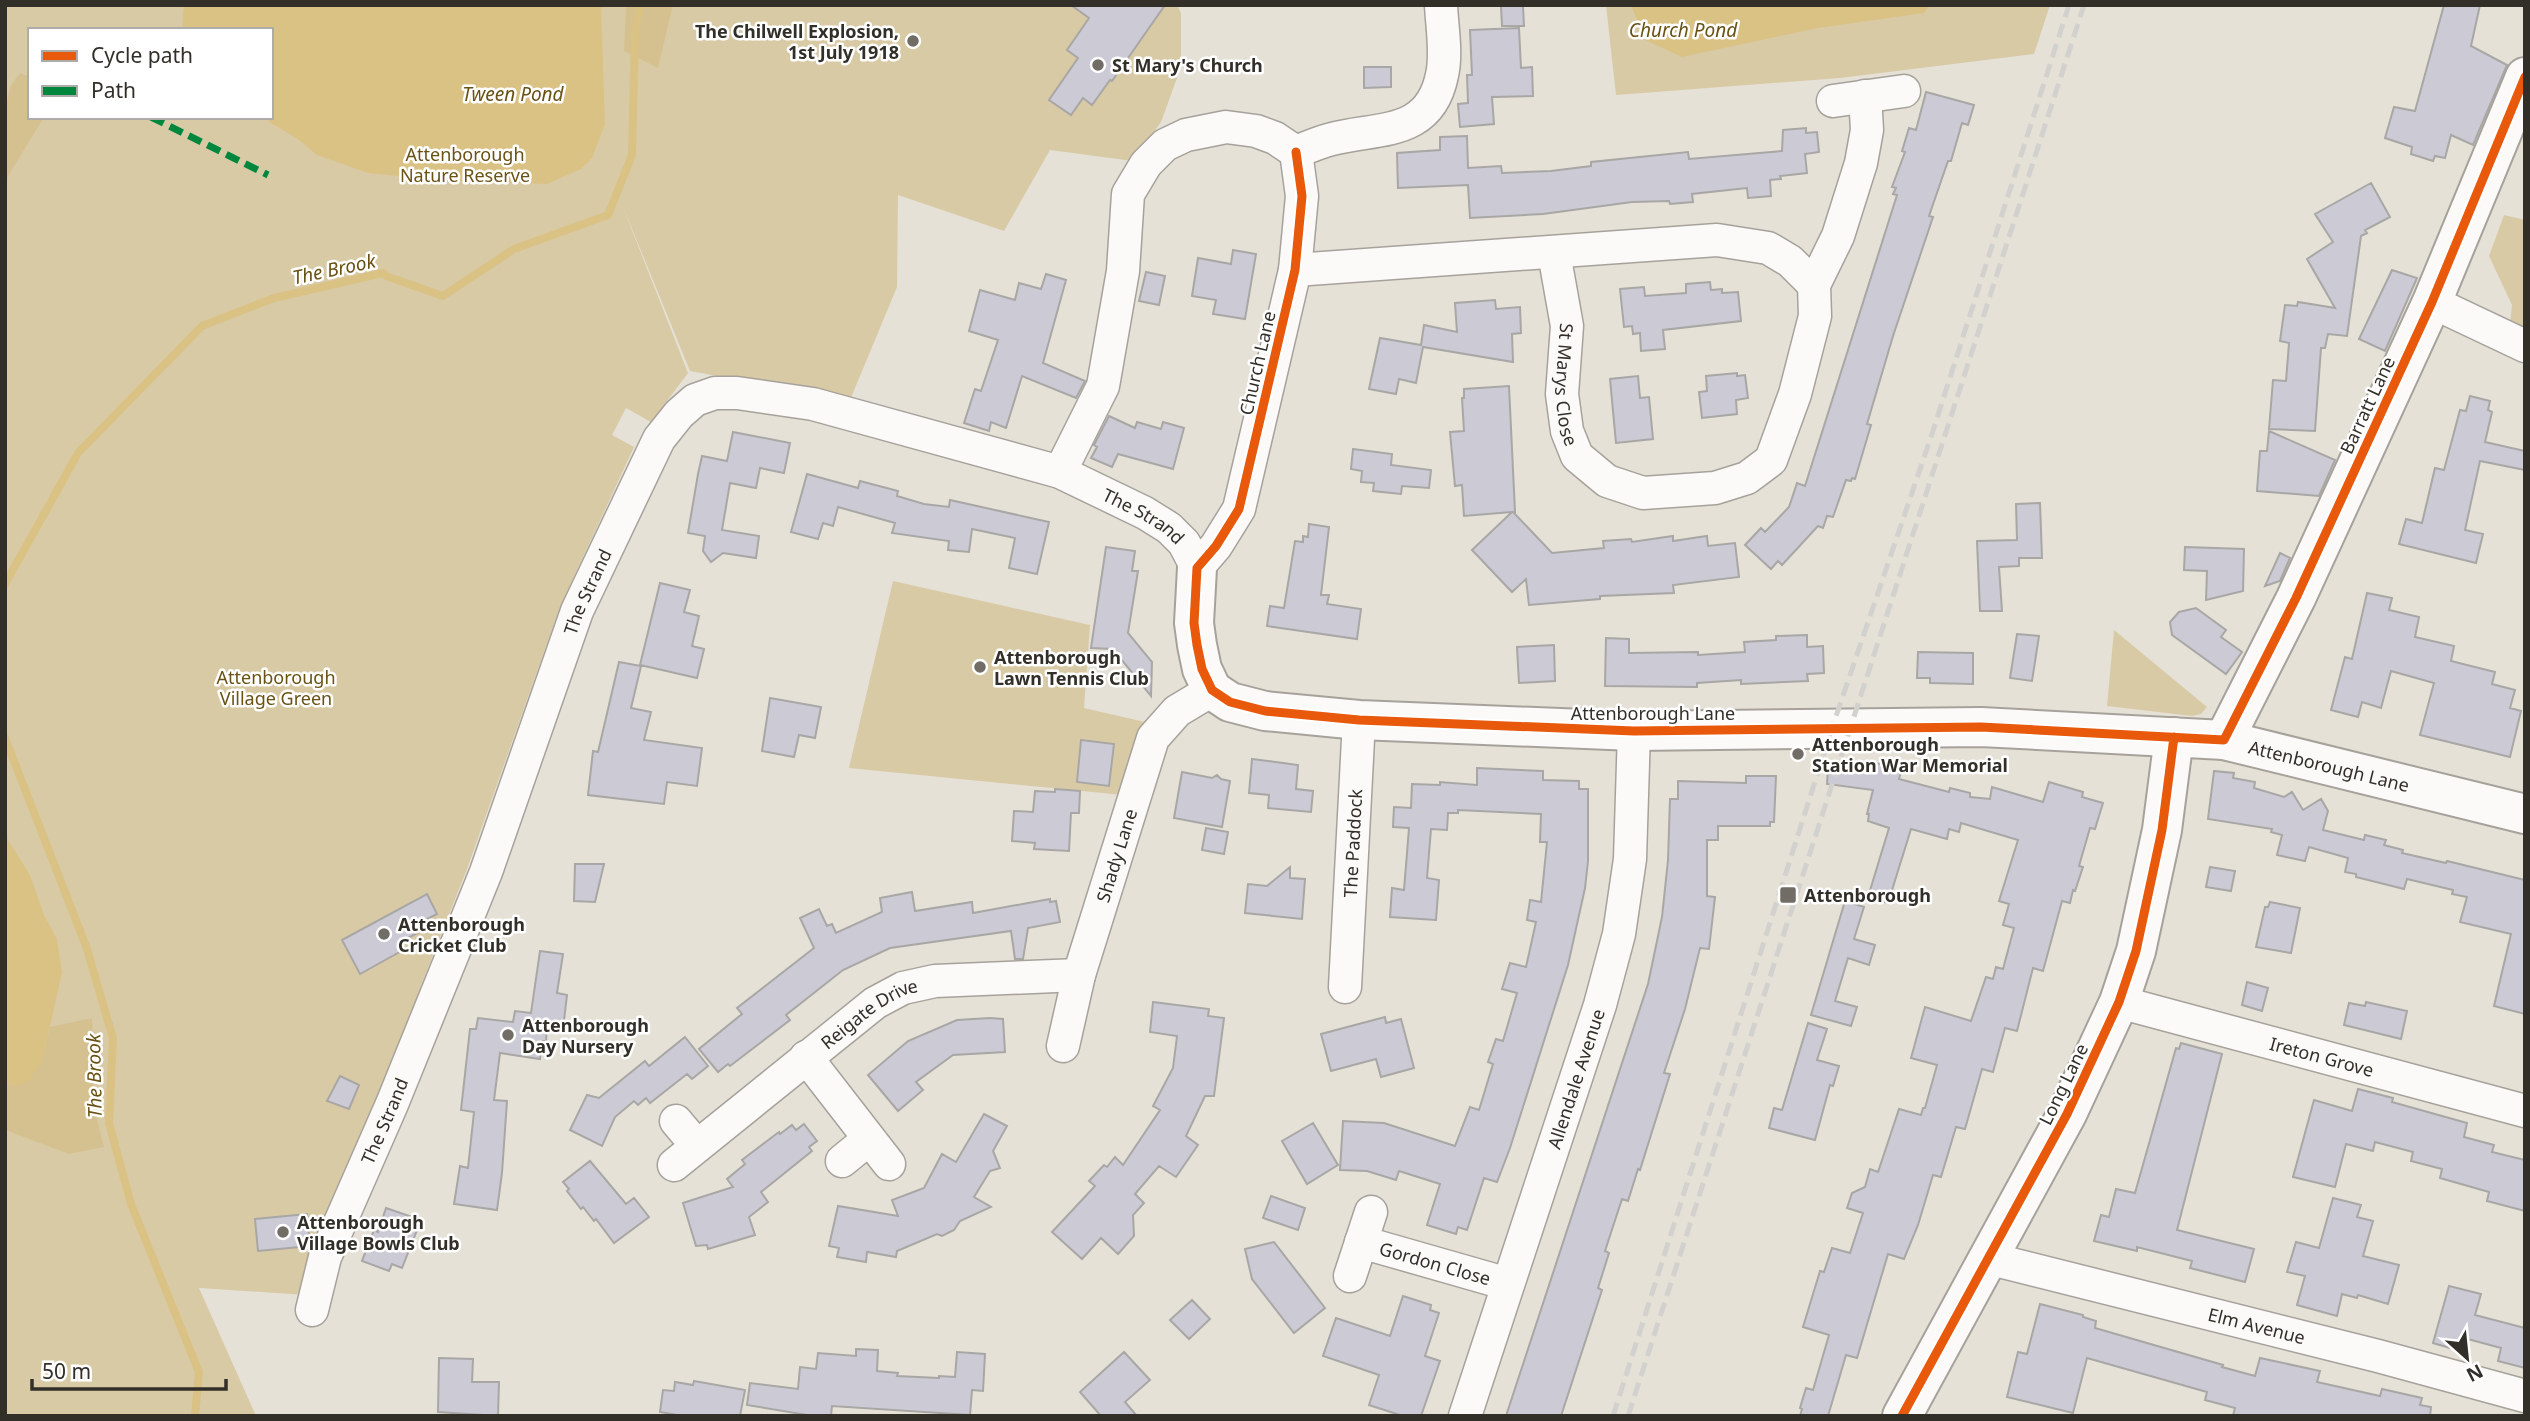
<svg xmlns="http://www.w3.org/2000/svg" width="2530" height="1421" font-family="'Noto Sans',sans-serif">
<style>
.green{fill:#d9caa6;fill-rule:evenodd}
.forest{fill:#d5c18f}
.water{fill:#dac285}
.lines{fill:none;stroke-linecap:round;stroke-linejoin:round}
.stream{stroke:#dac285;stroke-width:8}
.building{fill:#cccbd5;stroke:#a8a7a5;stroke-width:2}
.minor-casing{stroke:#a6a29b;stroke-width:35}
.tertiary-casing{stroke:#a6a29b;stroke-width:42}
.minor{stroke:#fbfaf9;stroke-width:32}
.tertiary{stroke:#fbfaf9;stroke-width:38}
.rail{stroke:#d2d1ce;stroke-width:5;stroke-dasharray:14 7;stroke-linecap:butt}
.quiet{stroke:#00873e;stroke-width:7;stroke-dasharray:14 7;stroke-linecap:butt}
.cycleway-casing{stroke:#fff;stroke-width:13}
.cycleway{stroke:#e8590c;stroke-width:9}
.poi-dot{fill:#716d66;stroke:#fff;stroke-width:2.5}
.labels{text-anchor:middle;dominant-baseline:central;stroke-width:5;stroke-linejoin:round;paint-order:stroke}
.poi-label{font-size:18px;font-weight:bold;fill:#322f29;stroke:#fff;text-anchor:start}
.park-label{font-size:18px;fill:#695213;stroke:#fff}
.street-label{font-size:18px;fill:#322f29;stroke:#fff}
.water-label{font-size:19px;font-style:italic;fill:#685112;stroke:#fff}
</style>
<rect width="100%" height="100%" fill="#e5e1d7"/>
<path class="green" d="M5,5H1177L1181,13V67L1161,122L1133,161L1050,150L1004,231L898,195L897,287L850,400L690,371L621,202L688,373L651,422L626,408L612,435L634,447L560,607L467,869L420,988L405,1038L306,1295L199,1288L256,1416H5ZM30,30H271V117H30Z
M1606,5H2050L2034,54L1840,78L1616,95Z
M2504,215L2525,220V328L2510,324L2512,305L2489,256Z
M893,581L1090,625L1084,708L1145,722L1123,795L849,768Z
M2114,630L2207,707L2201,714L2192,716L2107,706Z"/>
<path class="forest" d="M626,5H673L658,68L624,51Z
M20,73L30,77V117H44L5,181V111L10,87Z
M92,1018L94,1108L104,1147L69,1154L5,1130V1081L15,1087L42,1062L50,1027Z"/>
<path class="water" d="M184,5H601L605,124L592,158L581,169L547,184L450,181L368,173L317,155L298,139L269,122L271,30H182Z
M1631,5H1930L1924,13L1818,28L1682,57L1645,40Z
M5,835L30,875L44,915L57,939L62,972L42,1062L28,1081L15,1087L5,1081Z"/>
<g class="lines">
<path class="stream" d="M5,584L78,453L202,326L274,298L383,273L386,276L443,296L514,249L608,215L632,155L635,33L640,5
M5,738L86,946L113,1038L109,1123L131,1204L199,1372L195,1416"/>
</g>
<path class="building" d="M1071,5H1165L1112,81L1110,80L1092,105L1083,98L1071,115L1049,100L1078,58L1067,50L1089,18Z
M2444,5H2480L2471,46L2507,65L2473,145L2451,135L2445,158L2435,156L2433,161L2411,154L2412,147L2385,138L2394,107L2415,111Z
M1501,6H1523L1524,26H1502Z
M1519,28L1521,68L1532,67L1533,96L1492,97L1494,124L1460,127L1458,104L1468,103L1467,75H1472L1470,30Z
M1364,67H1391V87L1364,88Z
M1926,92L1974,105L1968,125L1962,123L1951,161H1948L1929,216L1933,217L1893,336L1867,424L1871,425L1855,479L1852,478L1851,481L1846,480L1833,517L1827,516L1823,528L1818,526L1782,565L1778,561L1771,569L1745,545L1761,528L1765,532L1789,507L1797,483L1805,486L1897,195L1893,194L1896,188L1892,187L1905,152L1902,151L1909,128L1916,130Z
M1806,128V133L1817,132L1819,152L1805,154L1807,173L1780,176L1781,179L1770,180L1771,196L1748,198L1747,188L1692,194L1693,202L1670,204L1669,201L1632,202L1543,214L1470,218L1468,185L1398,188L1397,153L1440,150V137L1467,136L1468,168L1501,166L1502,173L1551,171L1591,166V162L1688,152L1689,159L1782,151L1783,130Z
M2371,183L2390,217L2365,230L2367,233L2361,236L2347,336L2328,334L2325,348H2321L2315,431L2269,429L2273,380L2286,381L2289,343L2280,341L2285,305L2297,306L2298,302L2335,308L2307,259L2333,242L2315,214Z
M1233,250L1256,254L1245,319L1213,314L1216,300L1192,296L1198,258L1231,264Z
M2392,270L2417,278L2385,351L2359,339Z
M1146,272L1165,276L1159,305L1139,301Z
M1046,274L1066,280L1043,363L1085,381L1076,398L1022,376L1006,428L991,422L989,431L964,423L975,389L981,391L998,340L969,331L980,290L1015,300L1019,283L1041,289Z
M1710,282L1711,290L1722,289V293L1738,292L1741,321L1663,330L1665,349L1641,351L1640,333L1633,334L1632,326L1624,327L1620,289L1644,287L1645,296L1686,293V284Z
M1495,300L1496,309L1520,307L1521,333L1512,334L1513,362L1423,347L1416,383L1399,379L1396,394L1369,389L1380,338L1421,345L1424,325L1457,332L1455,303Z
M1737,373V376L1745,375L1748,398L1736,400L1737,414L1702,418L1699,392L1707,391L1706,376Z
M1638,376L1640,398L1649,397L1653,439L1616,443L1610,379Z
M1509,386L1515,512H1513L1552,553L1604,548L1603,541L1631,539L1632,542L1673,536V541L1707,536L1708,546L1735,543L1739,577L1673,585L1674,593L1600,596V599L1529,605L1526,579L1512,592L1472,550L1512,512L1464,516L1462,485L1455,486L1450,432L1464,431L1462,398H1464V389Z
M2470,396L2490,401L2488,410L2492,412L2485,442L2525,451V470L2480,461L2465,530L2483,534L2476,563L2399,544L2406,519L2422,523L2435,468L2444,470L2460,410L2466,411Z
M1109,416L1135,428L1137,422L1161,429L1163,422L1184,428L1173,469L1118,454L1112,467L1091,458L1097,447L1094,445Z
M2269,431L2335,460L2319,496L2257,491L2260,451H2267Z
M733,432L790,443L784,473L760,468L756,488L730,483L722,530L759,536L756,558L723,553L711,562L703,551L705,536L688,533L698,474L702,456L727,461Z
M1353,449L1392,454L1391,465L1431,470L1429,488L1402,486L1401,494L1373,491L1374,483L1361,482L1362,471L1351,469Z
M807,474L858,488L860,481L898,491L897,496L924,504L949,507L950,500L1049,522L1037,574L1009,568L1015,538L972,529L969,552L948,550L949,541L892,533L895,523L838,507L833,526L823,523L818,539L791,532Z
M2040,503L2042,558H2019V566L1999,567L2002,611H1980L1977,541L2017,540L2016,504Z
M1309,524L1329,527L1321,595H1329L1327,604L1361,609L1357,639L1267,626L1270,606L1284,608L1295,541L1303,542V536L1308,537Z
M1106,547L1135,551L1132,571H1138L1128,633L1152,662L1151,696L1113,649L1091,648Z
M2185,547L2244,549L2243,591L2206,600L2207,571L2184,570Z
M2280,553L2290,558L2280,581L2265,586Z
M660,583L690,590L684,612L699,616L692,646L704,649L697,678L640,665Z
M2367,593L2392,598L2389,610L2419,617L2415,637L2454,646L2451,661L2495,672L2492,684L2515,690L2510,708L2521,711L2510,757L2420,735L2434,683L2391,671L2381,708L2362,702L2358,717L2331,710L2345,657L2352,659Z
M2196,608L2226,630L2221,637L2242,652L2226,674L2172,635L2170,622L2179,612Z
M2017,634L2039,636L2032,681L2010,678Z
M1807,635V647L1823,646L1824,673L1807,674L1808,681L1741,684V680L1697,683V687L1605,686L1606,638L1629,639V653L1698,652V655L1745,652L1744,642L1776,640V636Z
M1554,645L1555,681L1519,683L1517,647Z
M1918,652L1973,653V684L1930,683V678H1917Z
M619,662L641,666L631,708L651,712L644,740L702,748L697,786L667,782L664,804L588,795L593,751L598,752Z
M770,698L821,707L815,738L799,735L794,757L762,751Z
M1081,740L1114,744L1109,786L1077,782Z
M1252,759L1298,765L1296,789L1313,791L1311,812L1268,808L1269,795L1249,793Z
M1866,763L1903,765L1899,779L1949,792L1950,788L1970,793V797L1990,799L1992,787L2043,802L2049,782L2083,792L2082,797L2103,803L2095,829L2090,828L2079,866L2083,867L2075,891L2073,890L2070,903L2062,901L2043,971L2033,968L2017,1031L2005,1028L1993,1072L1982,1069L1965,1129L1956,1127L1941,1177L1933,1175L1918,1225L1904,1259L1888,1254L1857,1358L1846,1355L1828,1416H1800L1802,1409L1800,1408L1806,1388L1813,1390L1829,1335L1803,1327L1820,1271L1824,1272L1832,1248L1850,1253L1863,1213L1847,1208L1852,1193L1865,1187L1870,1169L1878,1172L1899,1109L1921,1115L1923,1108H1925L1937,1065L1911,1058L1925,1007L1971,1021L1986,977L1993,979L1996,967L2003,969L2014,928L2003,925L2009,904L1999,901L2018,840L1961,823L1959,832L1949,829L1947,839L1911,829L1888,903L1868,897L1889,828L1868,821L1869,814H1867L1873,790L1827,784L1828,768L1866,770Z
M1477,768L1543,771V780L1579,781V789H1588V861L1585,888L1568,965L1510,1148L1497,1182L1484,1178L1467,1230L1458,1227L1456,1234L1427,1225L1440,1184L1399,1171L1396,1180L1367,1171L1340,1170L1343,1121L1384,1123L1455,1146L1470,1107L1479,1110L1493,1064L1488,1062L1496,1039L1503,1041L1517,993L1502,989L1510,963L1526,967L1536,922L1527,920L1530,900L1541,902L1547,842H1540L1541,814L1458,810V813H1448L1447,830L1431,829L1427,878L1439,880L1436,920L1390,917L1392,888L1404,890L1409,828L1393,827L1394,807L1411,808L1412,784L1440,785V782L1477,785Z
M2214,771L2234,773L2233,778L2255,782L2254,788L2284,797L2292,792L2303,810L2321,799L2328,811L2323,830L2364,840L2365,835L2386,840L2384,845L2403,850L2402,853L2446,863L2447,861L2525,880V1014L2494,1006L2511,934L2460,922L2467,897L2452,894L2453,890L2407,879L2404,889L2356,877V874L2345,872L2348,858L2309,847L2305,861L2277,855L2282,835L2271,832L2272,829L2208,819Z
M1182,772L1212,778L1217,775L1221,779L1230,781L1222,827L1174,818Z
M1746,776H1776L1774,822H1770V826H1718V840H1707V896L1715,897L1709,949L1700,948L1685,1009L1664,1073L1670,1074L1640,1170L1638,1169L1628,1201L1622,1199L1605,1251L1609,1253L1598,1288L1602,1290L1561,1416H1506L1648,984L1662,917L1668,860L1670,799H1678V781L1746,783Z
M1055,789L1080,791L1079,813H1071L1069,851L1034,849L1035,843L1012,841L1014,811L1033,812L1035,791L1055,792Z
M1206,828L1228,832L1224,854L1202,850Z
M575,864H604L595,902L574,901Z
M1290,867V878L1305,879L1302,919L1245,913L1248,884L1267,886Z
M2210,867L2235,871L2231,891L2206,887Z
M912,892L915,911L972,902L973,913L1050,899V902L1056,901L1060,922L1028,928L1023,959H1015L1011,931L890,948L843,970L786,1015L790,1020L730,1066L728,1064L718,1072L699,1049L742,1014L737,1008L814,948L800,918L819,909L827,926L832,924L836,933L882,912L880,898Z
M427,894L437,914L423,921L427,928L400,942L405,949L360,974L342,940Z
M1845,901L1864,907L1854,939L1875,945L1869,965L1848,958L1835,1001L1857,1007L1851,1026L1811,1015Z
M2270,902L2300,908L2291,953L2256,947L2265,907H2268Z
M540,951L563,954L557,993L567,995L563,1029L547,1026L546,1041H542L540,1059L500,1053L494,1100L507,1101L502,1173L497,1210L454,1204L460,1166L468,1168L474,1112L461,1110L470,1029H476L478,1018L513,1022L515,1011L531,1013Z
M2247,982L2268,988L2262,1011L2242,1005Z
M1153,1002L1209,1009L1208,1016L1224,1018L1214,1096H1205L1186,1136L1198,1145L1176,1177L1159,1166L1135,1194L1144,1203L1133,1215L1134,1236L1118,1254L1101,1238L1082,1259L1052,1232L1095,1186L1089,1181L1104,1165L1107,1167L1115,1157L1123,1165L1160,1110L1153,1106L1173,1068L1177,1036L1150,1032Z
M2366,1002L2407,1011L2401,1039L2344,1025L2349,1003L2365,1006Z
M1385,1017L1386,1023L1401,1019L1414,1068L1381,1077L1376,1059L1331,1071L1321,1034Z
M990,1018L1003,1019L1005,1052L953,1055L916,1082L923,1090L898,1111L868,1075L908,1041L957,1020Z
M1808,1023L1827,1029L1817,1060L1839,1066L1833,1086L1830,1085L1815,1140L1769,1128L1774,1108L1782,1110Z
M685,1037L708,1066L692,1079L687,1074L650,1103L646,1098L638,1105L634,1101L615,1117L602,1146L570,1130L587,1095L599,1098L645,1061L649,1066Z
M2181,1043L2222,1054L2177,1230L2254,1249L2245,1282L2190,1268L2192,1261L2137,1247V1251L2094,1241L2101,1215L2109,1217L2116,1189L2135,1193L2176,1048L2179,1049Z
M340,1076L359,1085L349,1109L327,1101Z
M2358,1089L2393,1098L2392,1102L2467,1123L2464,1137L2494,1145L2492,1152L2525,1160V1211L2487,1201L2489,1192L2440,1178L2442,1169L2411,1161L2413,1152L2375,1142L2373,1151L2346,1144L2335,1187L2293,1177L2314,1100L2352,1111Z
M984,1114L1007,1126L993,1151L1000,1168L990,1171L974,1197L991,1207L960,1221L954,1230L942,1236L937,1234L897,1251L896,1257L867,1252L866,1262L837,1257L839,1248L829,1246L838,1206L898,1216L892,1200L924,1188L942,1154L956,1162Z
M1313,1123L1338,1165L1307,1184L1282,1141Z
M804,1124L817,1141L809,1147L812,1151L761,1192L768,1202L749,1217L755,1235L708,1249L707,1245L696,1246L683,1203L733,1187L727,1179L745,1164L742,1160L779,1132L780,1134L792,1125L796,1130Z
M590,1161L626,1204L634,1198L649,1217L614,1243L596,1219L594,1221L583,1207L581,1209L567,1191L569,1189L563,1182Z
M1271,1196L1305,1208L1298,1230L1263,1218Z
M2333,1198L2361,1205L2357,1217L2373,1221L2363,1256L2399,1265L2388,1304L2358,1295L2357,1298L2342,1294L2337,1316L2297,1305L2305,1276L2287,1272L2296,1242L2319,1248Z
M386,1208L421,1220L402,1268L392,1264L389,1271L362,1261L374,1230L378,1232Z
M307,1214L310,1246L258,1251L255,1219Z
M1274,1242L1325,1308L1294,1333L1252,1279L1245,1249Z
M2449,1286L2481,1294L2475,1315L2525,1328V1368L2498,1361L2501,1348L2464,1338L2460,1351L2433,1343Z
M1403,1296L1431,1305L1430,1310L1439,1313L1425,1356L1440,1361L1421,1416H1403L1369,1405L1379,1375L1323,1356L1336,1318L1390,1336Z
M1192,1300L1210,1319L1189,1339L1170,1320Z
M2040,1304L2083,1315V1317L2096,1321L2095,1328L2223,1365L2222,1367L2255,1376L2260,1358L2320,1371L2317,1382L2380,1396L2382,1389L2422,1398L2420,1405L2431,1407L2430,1416H2233L2235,1408L2205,1400L2207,1392L2087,1358L2073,1413L2007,1397L2018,1352L2027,1354Z
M856,1349L878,1350L877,1371L898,1373L897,1376L939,1378V1376L955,1377L957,1352L985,1354L983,1391L972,1390L970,1415L832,1406L831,1416H813L747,1405L750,1383L798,1389L800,1367L816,1369L818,1353L856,1356Z
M1124,1352L1150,1380L1125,1402L1137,1416H1101L1080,1392Z
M439,1358L473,1359L472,1382H499L498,1416L438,1412Z
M694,1381L745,1390L740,1416H683L660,1412L663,1390L674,1391L675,1382L693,1385Z"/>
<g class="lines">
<g class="minor-casing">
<g id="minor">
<path d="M1833,101L1904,91"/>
<path d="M1296,152C1308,147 1320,142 1332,139C1380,127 1430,136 1442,75C1447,54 1442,27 1441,5"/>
<path id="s1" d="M1554,253L1567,326L1562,394L1567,431L1577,456L1607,481L1643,493L1715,488L1747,478L1771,460L1795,394L1815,316L1814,285L1838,236L1861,163L1867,130L1865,96"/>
<path d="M1295,270L1717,240L1768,248L1790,261L1814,285"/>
<path d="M2432,302L2525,346"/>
<path d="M1060,472L1103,386L1123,271L1128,194L1146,164L1165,145L1186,135L1226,127L1256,131L1275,138L1296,152"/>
<path id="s2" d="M1345,987L1359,720"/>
<path id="s3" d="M2119,1002L2525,1111"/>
<path id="s4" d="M1063,1046L1079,975L1153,738L1177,711L1212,690"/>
<path d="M806,1057L889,1164"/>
<path d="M676,1121L697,1146"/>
<path d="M842,1161L869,1139"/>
<path id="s5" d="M674,1165L875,1003L903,988L935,981L1079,975"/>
<path id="s6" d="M1361,1242L1508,1284"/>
<path id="s7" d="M1987,1258L2378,1356L2525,1396"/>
<path d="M1350,1276L1371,1212"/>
<path id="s8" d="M312,1310L325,1257L392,1104L486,872L577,611L659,439L679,414L695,400L715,393H737L813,404L1060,472L1145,513L1169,528L1184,543L1197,568L1216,546L1239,509L1295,270L1302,196L1296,152"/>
<path id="s9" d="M1465,1416L1600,1005L1619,934L1630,859L1634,731"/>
</g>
</g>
<g class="tertiary-casing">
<g id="tertiary">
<path id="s10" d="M1197,568L1194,623L1197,645L1202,669L1212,690L1230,702L1265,711L1359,720L1634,731L1981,727L2224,740L2525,814"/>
<path d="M2224,740L2296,598L2432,302L2525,77"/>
<path d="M1902,1416L2067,1114L2119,1002L2136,951L2162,830L2174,737"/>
</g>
</g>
<use href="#minor" class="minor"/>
<use href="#tertiary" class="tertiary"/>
<path class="rail" d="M1613,1416L1832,728L1932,434L2069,5
M1628,1416L2084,5"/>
<path class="quiet" d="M151,117L268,175"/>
<g class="cycleway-casing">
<path id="cycleway" d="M1296,152L1302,196L1295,270L1239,509L1216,546L1197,568L1194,623L1197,645L1202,669L1212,690L1230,702L1265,711L1359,720L1634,731L1981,727L2224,740L2296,598L2432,302L2525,77
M1902,1416L2067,1114L2119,1002L2136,951L2162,830L2174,737"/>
</g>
<use href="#cycleway" class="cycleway"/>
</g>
<g class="poi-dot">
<circle cx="913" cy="41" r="7"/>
<circle cx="1098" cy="65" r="7"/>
<circle cx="980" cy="667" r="7"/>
<circle cx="1798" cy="754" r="7"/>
<rect x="1779" y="886" width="18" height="18" rx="3.5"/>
<circle cx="384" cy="934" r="7"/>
<circle cx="508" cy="1035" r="7"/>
<circle cx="283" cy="1232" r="7"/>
</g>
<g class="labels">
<g class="poi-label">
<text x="899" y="31" text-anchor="end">The Chilwell Explosion,<tspan x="899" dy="21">1st July 1918</tspan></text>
<text x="1112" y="65">St Mary's Church</text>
<text x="994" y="657">Attenborough<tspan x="994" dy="21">Lawn Tennis Club</tspan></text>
<text x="1812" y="744">Attenborough<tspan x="1812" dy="21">Station War Memorial</tspan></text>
<text x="1804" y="895">Attenborough</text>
<text x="398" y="924">Attenborough<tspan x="398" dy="21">Cricket Club</tspan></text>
<text x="522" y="1025">Attenborough<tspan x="522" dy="21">Day Nursery</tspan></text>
<text x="297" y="1222">Attenborough<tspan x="297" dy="21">Village Bowls Club</tspan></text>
</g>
<g class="park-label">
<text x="465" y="154">Attenborough<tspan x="465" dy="21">Nature Reserve</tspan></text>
<text x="276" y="677">Attenborough<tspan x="276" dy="21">Village Green</tspan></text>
</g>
<g class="street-label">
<text transform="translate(1257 363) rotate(-77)">Church Lane</text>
<text stroke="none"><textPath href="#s1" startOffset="133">St Marys Close</textPath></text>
<text transform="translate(2367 405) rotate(-65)">Barratt Lane</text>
<text stroke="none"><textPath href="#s8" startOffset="1463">The Strand</textPath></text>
<text stroke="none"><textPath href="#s8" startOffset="770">The Strand</textPath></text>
<text x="1653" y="713">Attenborough Lane</text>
<text stroke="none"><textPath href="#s10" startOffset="1251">Attenborough Lane</textPath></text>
<text stroke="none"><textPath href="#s2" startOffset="144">The Paddock</textPath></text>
<text stroke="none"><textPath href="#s4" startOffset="198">Shady Lane</textPath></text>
<text stroke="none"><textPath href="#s5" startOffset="248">Reigate Drive</textPath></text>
<text stroke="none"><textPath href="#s3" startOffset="210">Ireton Grove</textPath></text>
<text stroke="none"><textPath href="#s9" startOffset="355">Allendale Avenue</textPath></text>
<text transform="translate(2063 1084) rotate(-64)">Long Lane</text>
<text stroke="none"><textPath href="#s8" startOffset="203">The Strand</textPath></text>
<text stroke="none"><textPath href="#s6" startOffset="77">Gordon Close</textPath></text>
<text stroke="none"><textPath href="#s7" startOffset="278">Elm Avenue</textPath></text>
</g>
<g class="water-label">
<text x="1683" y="30">Church Pond</text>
<text x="513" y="94">Tween Pond</text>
<text transform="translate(334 269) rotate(-12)">The Brook</text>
<text transform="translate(94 1076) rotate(-91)">The Brook</text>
</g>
</g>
<rect width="2530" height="1421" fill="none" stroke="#322f29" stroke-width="14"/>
<rect x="28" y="28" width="245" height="91" fill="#ffffff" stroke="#adaca9" stroke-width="2"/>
<rect x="42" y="51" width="35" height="10" fill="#e8590c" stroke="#adaca9" stroke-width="2"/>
<text x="91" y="63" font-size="21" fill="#322f29">Cycle path</text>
<rect x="42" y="86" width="35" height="10" fill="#00873e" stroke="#adaca9" stroke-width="2"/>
<text x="91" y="98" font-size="21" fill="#322f29">Path</text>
<g transform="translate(2467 1358) rotate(153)" stroke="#ffffff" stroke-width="5" paint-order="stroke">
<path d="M0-5L12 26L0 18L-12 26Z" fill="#322f29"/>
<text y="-10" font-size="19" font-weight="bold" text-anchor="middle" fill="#322f29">N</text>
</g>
<path d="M32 1379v10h194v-10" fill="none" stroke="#322f29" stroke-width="3.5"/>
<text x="42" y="1379" font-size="21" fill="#322f29" stroke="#ffffff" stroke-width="5" paint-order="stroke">50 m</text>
</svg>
